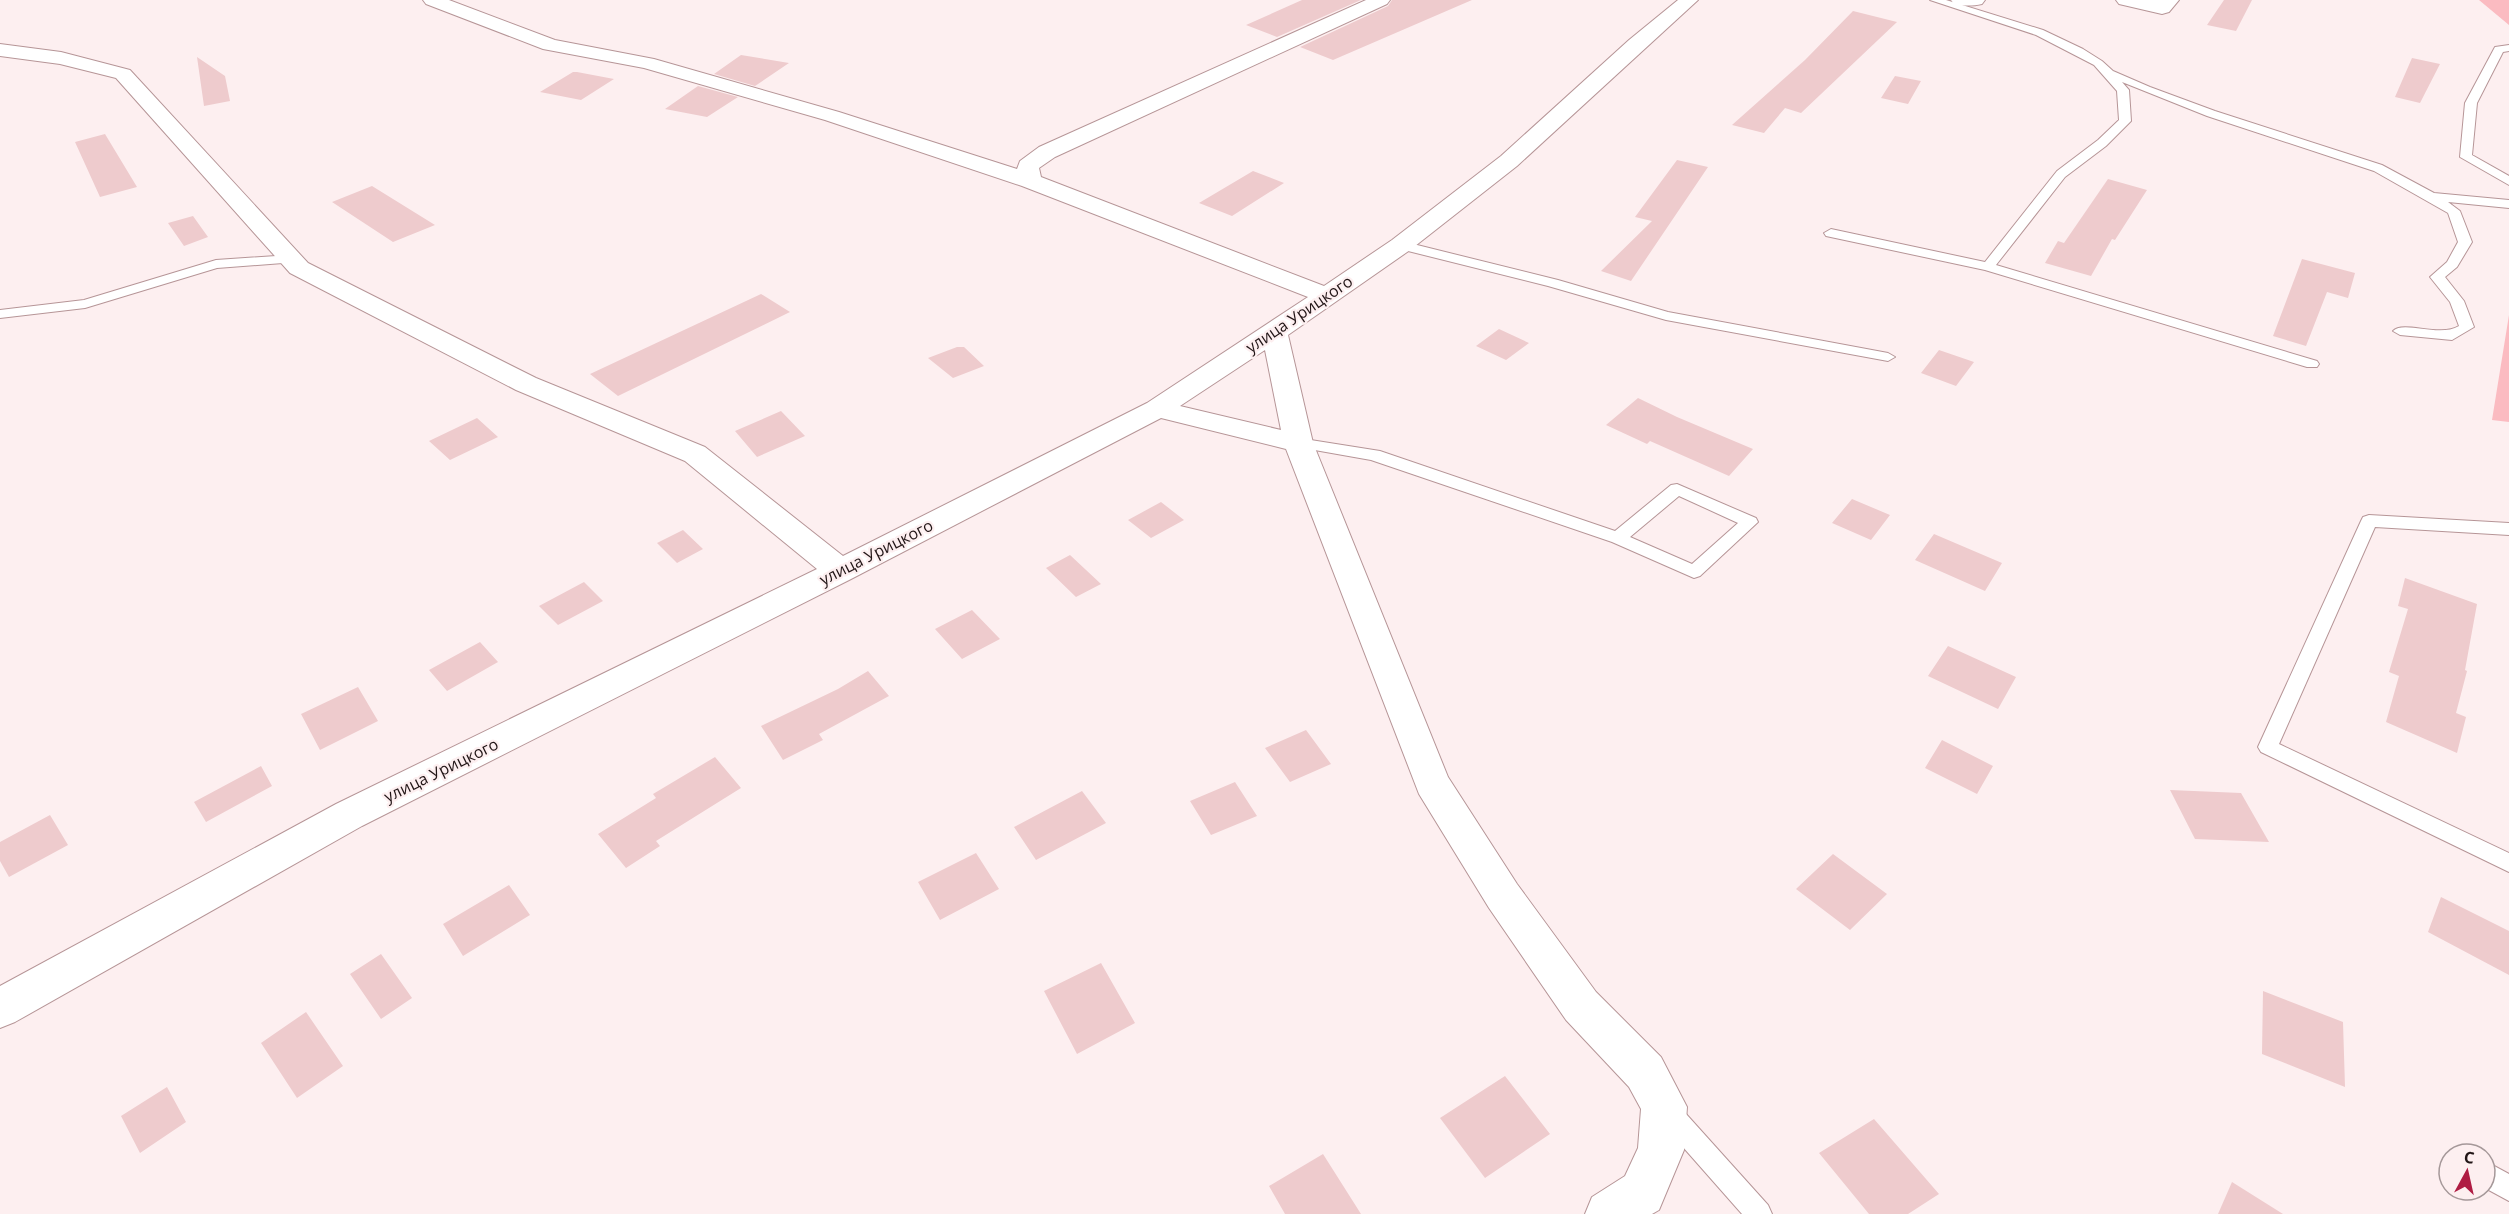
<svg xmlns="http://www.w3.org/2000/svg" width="2509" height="1214" font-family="'Open Sans',sans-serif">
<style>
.green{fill:#fbbbc1}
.building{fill:#eecbcd}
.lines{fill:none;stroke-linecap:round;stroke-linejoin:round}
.lane-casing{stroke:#b69597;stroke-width:2}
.street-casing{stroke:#b69597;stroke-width:2}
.lane{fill:#fff;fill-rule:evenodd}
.street{fill:#fff;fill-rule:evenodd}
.labels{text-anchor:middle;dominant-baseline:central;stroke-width:4.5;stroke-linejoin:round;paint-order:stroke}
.street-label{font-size:16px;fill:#211516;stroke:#fdeff0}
</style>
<rect width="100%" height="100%" fill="#fdeff0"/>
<path class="green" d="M2479,0H2509V25Z
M2509,315V422L2492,420Z"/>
<path class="building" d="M1302,0H1361L1277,37L1246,25Z
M1392,0H1472L1333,60L1300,47L1388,6Z
M2224,0H2252L2236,31L2207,25Z
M1853,11L1897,22L1801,113L1785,108L1764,133L1732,125L1805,60Z
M741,55L789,63L755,86L714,74Z
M197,57L225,76L230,101L204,106Z
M2412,58L2440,64L2420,103L2395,97Z
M573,72H577L614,79L581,100L540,92Z
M1895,76L1921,81L1908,104L1881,98Z
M698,86L738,97L707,117L665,109Z
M105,134L137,187L100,197L75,142Z
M1677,160L1708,167L1631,281L1601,271L1652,221L1635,217Z
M1253,171L1284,183L1232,216L1199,203Z
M2108,179L2147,190L2115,240L2112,239L2091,276L2045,263L2058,241L2064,243Z
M372,186L435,225L393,242L332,202Z
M193,216L208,237L184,246L168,223Z
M2302,259L2355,273L2348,298L2327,292L2306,346L2273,336Z
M761,294L790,312L618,396L590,374Z
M1499,329L1529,343L1506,360L1476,346Z
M957,347H964L984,366L953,378L928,358Z
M1939,350L1974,362L1956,386L1921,373Z
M1638,398L1677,417L1753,449L1729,476L1650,441L1647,444L1606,425Z
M781,411L805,436L757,457L735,431Z
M477,418L498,437L450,460L429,441Z
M1852,499L1890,515L1871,540L1832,523Z
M1161,502L1184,520L1151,538L1128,520Z
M683,530L703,549L677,563L657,543Z
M1934,534L2002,563L1985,591L1915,560Z
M1070,555L1101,584L1076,597L1046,568Z
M2405,578L2477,604L2465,670L2467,671L2456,713L2466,717L2457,753L2386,722L2399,676L2389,672L2408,609L2398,606Z
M584,582L603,601L558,625L539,606Z
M972,610L1000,639L962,659L935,629Z
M480,642L498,662L447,691L429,670Z
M1948,646L2016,677L1998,709L1928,676Z
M868,671L889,696L819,734L823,740L783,760L761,726L838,689Z
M358,687L378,721L320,750L301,714Z
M1306,730L1331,764L1290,782L1265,748Z
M1942,740L1993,766L1977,794L1925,768Z
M715,757L741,788L656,841L660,846L626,868L598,834L656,798L653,794Z
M261,766L272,786L206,822L194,802Z
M1235,782L1257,816L1211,835L1190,801Z
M2170,790L2241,793L2269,842L2195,839Z
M1082,791L1106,823L1036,860L1014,827Z
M50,815L68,845L9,877L0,861V842Z
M976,853L999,889L940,920L918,882Z
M1833,854L1887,894L1850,930L1796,889Z
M509,885L530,915L463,956L443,924Z
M2441,897L2509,931V975L2428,932Z
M381,954L412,998L381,1019L350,974Z
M1101,963L1135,1023L1077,1054L1044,991Z
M2263,991L2343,1022L2345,1087L2262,1054Z
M306,1012L343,1066L297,1098L261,1043Z
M1505,1076L1550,1134L1485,1178L1440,1118Z
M167,1087L186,1122L140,1153L121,1116Z
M1874,1119L1939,1194L1908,1214H1869L1819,1153Z
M1323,1154L1361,1214H1285L1269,1186Z
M2232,1182L2283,1214H2218Z"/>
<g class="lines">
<g class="lane-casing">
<path id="lane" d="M1930,0H1946L2043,30L2083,49L2102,61L2113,71L2150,87L2215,111L2382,165L2434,193L2509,200V208L2448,202L2460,211L2472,242L2457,267L2445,277L2464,301L2474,327L2452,340L2400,335L2393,331C2404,320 2439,338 2459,326L2450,302L2430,277L2447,262L2458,242L2448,213L2374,171L2207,116L2122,82L2129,90L2131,121L2106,146L2065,177L1996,265L2317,361L2319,364L2317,367H2307L1985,270L1826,236L1824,233L1831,229L1985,262L2057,171L2098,140L2119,120L2117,91L2094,65L2036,35Z
M2509,45V51L2503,52L2477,103L2472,155L2509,176V185L2460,157L2465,103L2495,47Z
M1401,241L1558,280L1668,312L1888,353L1895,357L1888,361L1666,320L1548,286L1396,248L1394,245L1396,242Z
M291,255L298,259L296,262L217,268L85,308L0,318V310L84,300L216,260Z
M1298,438L1380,451L1615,531L1671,485L1677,484L1756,518L1758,522L1700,576L1694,578L1612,542L1371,460L1292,446L1290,443ZM1679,496L1738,523L1692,564L1630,537Z
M2369,515L2509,523V535L2375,527L2279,744L2509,853V872L2261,752L2258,747L2361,521L2363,517Z
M1669,1101L1678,1105L1768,1205L1772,1214H1742L1660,1121L1657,1113L1660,1105Z
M2485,1161L2509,1174V1201L2485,1188Z"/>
</g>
<g class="street-casing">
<path id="street" d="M423,0H449L555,40L654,59L839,112L1017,169L1020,161L1039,147L1366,0H1390L1387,4L1055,157L1039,168L1041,177L1324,286L1392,240L1501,156L1629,40L1678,0H1698L1517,166L1410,250L1288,335L1313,443L1448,777L1517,884L1596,992L1661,1057L1687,1107L1684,1150L1659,1210L1652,1214H1585L1592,1197L1625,1176L1638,1148L1641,1109L1629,1087L1566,1020L1489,908L1419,794L1286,449L1161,418L851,579L362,826L15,1022L0,1028V986L336,804L817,569L685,461L516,390L290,273L116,78L60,64L0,56V44L61,52L130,70L308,263L536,378L705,447L843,556L1147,403L1308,297L1022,186L825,120L644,68L543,49L426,4ZM1265,350L1281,430L1180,406Z
M1951,0H1985L1982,4C1973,6 1963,6 1954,4Z
M2116,0H2179L2169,12L2162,14L2119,4Z"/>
</g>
<use href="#lane" class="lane"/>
<use href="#street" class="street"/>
</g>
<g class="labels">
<g class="street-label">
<text transform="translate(1299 314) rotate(-34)">улица Урицкого</text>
<text transform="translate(876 552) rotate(-27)">улица Урицкого</text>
<text transform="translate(441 770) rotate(-26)">улица Урицкого</text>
</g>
</g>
<g transform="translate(2467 1172) rotate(8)"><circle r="28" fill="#fdeff0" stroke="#a59899" stroke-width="1.5"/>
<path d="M0-4.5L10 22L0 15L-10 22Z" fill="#af1c43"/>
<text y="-9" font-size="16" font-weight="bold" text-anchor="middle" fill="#211516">С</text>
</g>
</svg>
